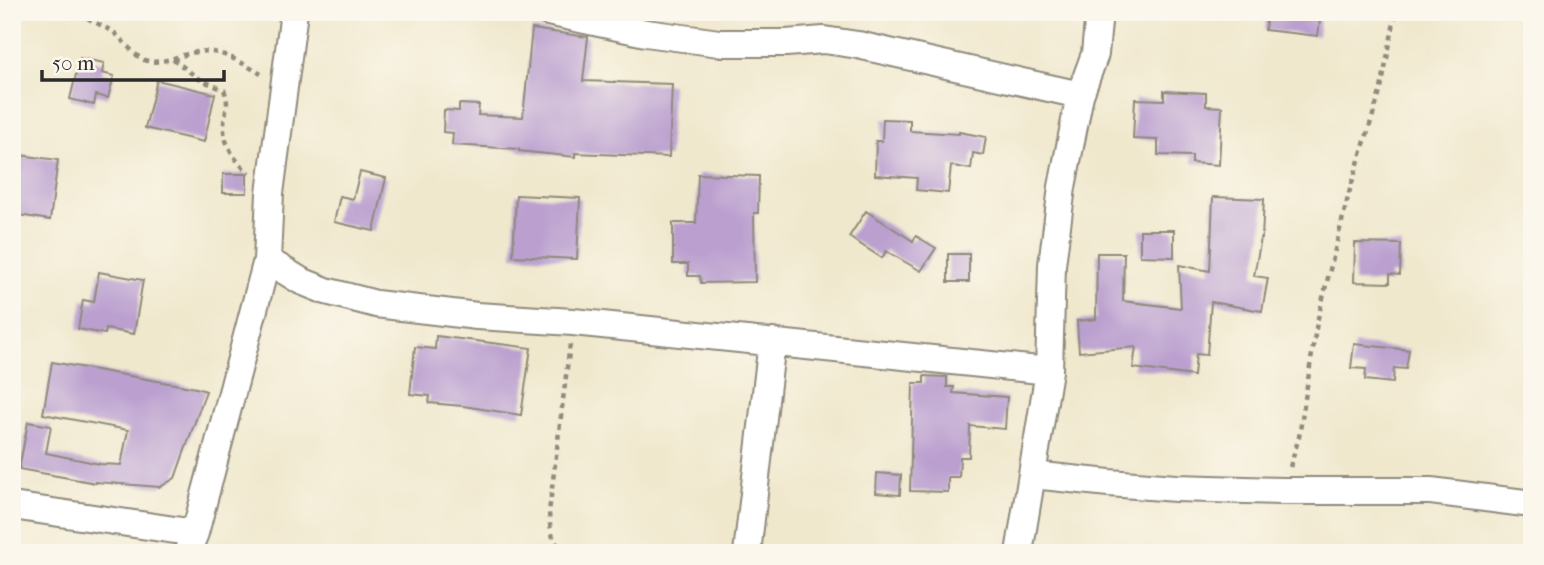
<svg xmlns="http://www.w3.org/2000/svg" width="1544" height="565" font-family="'IM FELL French Canon',serif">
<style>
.building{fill:#ba9fcf}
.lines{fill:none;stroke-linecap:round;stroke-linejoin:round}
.minor-casing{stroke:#8e8a7c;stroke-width:30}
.path{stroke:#8e8a7c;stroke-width:4.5;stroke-dasharray:5 5;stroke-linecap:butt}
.minor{stroke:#fff;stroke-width:26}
</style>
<rect width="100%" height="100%" fill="#fbf7ec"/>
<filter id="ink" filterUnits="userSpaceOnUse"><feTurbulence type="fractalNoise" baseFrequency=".0143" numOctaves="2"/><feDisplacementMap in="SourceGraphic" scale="14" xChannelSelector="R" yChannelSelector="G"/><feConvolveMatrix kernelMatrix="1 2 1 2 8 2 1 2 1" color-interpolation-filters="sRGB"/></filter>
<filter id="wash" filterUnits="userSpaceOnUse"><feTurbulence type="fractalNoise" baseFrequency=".00686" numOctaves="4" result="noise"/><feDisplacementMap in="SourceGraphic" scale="28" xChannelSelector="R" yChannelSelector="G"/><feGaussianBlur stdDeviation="1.57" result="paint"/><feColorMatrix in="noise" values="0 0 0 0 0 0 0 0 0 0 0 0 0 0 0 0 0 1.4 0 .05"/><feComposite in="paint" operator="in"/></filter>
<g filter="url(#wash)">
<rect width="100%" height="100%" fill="#f0e8cd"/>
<g id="blocks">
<path class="building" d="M1267,12H1321L1318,36L1265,30Z
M532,29L588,37L583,81L672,84L669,157L575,153V157L519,151V149L452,145L453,133L443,132L444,110L459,111V104L479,105L478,115L523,117Z
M80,58L104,63L102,73L114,76L108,98L96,95L94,105L70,99Z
M157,80L215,94L204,142L145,128Z
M1164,91L1206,93V106L1222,107L1219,165L1192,163V156L1158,155V140L1133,139L1135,99L1164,100Z
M883,119L910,120V131L959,134V132L986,137L983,155L973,153L971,169L951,166L948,193L916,190L917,178L875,175L876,141H882Z
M12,154L58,160L50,220L12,214Z
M360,172L386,178L374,231L334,222L340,196L353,199Z
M223,174H247V193H223Z
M698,174L759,176L758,213H754L755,282L701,283L700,276H688V264H673V223H696Z
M516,195L580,198L577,259L513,256Z
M1213,197L1264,199L1262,238H1261L1254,276L1268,278L1262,311L1211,302L1207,355L1196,354L1194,376L1133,368L1136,347L1079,352L1077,321L1096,319L1097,253H1124L1123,301L1181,308L1179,265L1210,271Z
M866,211L913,241L916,236L936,248L921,271L886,251L882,258L849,237Z
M1140,230H1174V257L1140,256Z
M1355,243L1401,244L1400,275L1390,274V283L1354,282Z
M948,254H969V282H948Z
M99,272L143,280L134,334L106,329L105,334L78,329L83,300L94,302Z
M436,336L531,348L521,415L463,406L429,403L430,396L410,394L415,347L435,349Z
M1354,344L1409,350L1406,369L1394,368L1393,383L1365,380L1366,369L1351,368Z
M52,362L196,388L206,391L175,478L160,487L96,482V483L19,469L28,422L51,426L46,453L100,464L121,465L128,430L43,414Z
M924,376L947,377V387H954L953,393L1007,397L1005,429L970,426L969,457H960L959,477H948V492L910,491L913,383H924Z
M877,473L901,475L900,495L876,493Z"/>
</g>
</g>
<g filter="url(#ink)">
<use href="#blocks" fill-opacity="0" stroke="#8e8a7c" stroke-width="2"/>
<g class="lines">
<g class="minor-casing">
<path id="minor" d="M548,12L646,33L719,43H786L824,40L858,45L1080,95
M267,260L301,281L326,291L376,304L477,316L573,322L1049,371
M1033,475L1109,483L1176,488L1283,491H1431L1532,504
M12,506L195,533
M187,553L195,533L267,260L270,193L294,12
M747,553L772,342
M1019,553L1049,371L1052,265L1062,187L1080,95L1095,54L1099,12"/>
</g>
<path class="path" d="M80,12C86,19 103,26 112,31C122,38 134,56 144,60C162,66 180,54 197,52C220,48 242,63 261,74
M173,59L199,79L224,90C230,103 225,111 224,123C222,142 235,161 249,173
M1290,467L1299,437L1317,322L1349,193L1381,89L1396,12
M566,553C551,542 550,529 549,512L570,344"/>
<use href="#minor" class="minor"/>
</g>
</g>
<rect width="1544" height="565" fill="none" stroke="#fbf7ec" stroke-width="42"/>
<path d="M42 70v10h182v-10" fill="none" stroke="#2b2b2b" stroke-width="3.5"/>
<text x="52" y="70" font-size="21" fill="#2b2b2b" stroke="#fbf7ec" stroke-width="5" paint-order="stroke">50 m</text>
</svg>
